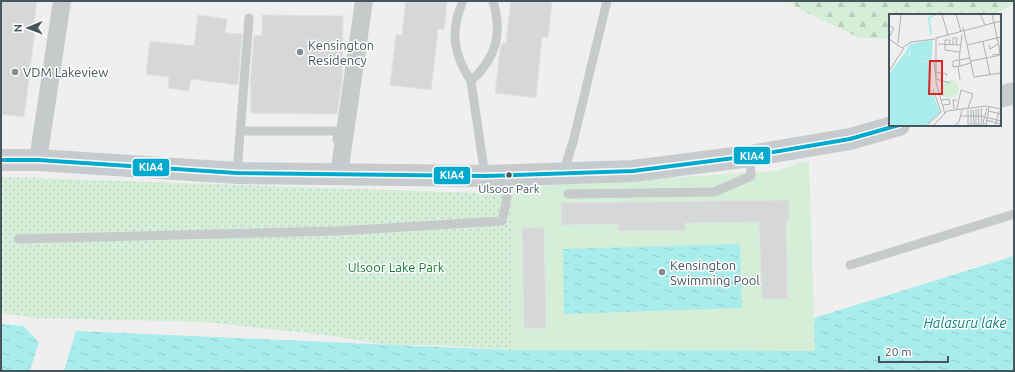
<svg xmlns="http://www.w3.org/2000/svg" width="1015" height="372" font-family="Ubuntu,sans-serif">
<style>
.green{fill:url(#green-dots)}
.forest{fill:url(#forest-firs)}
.pitch{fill:#d4eed8}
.water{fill:url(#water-ripples)}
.building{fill:#d6d7d8;stroke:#e1e1e2}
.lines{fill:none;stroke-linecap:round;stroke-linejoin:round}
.lane{stroke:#c7cacb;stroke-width:9}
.street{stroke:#c7cacb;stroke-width:18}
.secondary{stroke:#c7cbcd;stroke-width:22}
.bus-1-casing{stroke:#fff;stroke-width:7}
.bus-1{stroke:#00a9ce;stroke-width:4}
.poi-dot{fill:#828c8f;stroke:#fff;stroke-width:1.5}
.bus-dot{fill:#47565c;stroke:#fff;stroke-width:1.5}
.labels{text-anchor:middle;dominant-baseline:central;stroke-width:3;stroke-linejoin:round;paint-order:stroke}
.bus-label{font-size:12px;fill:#47565c;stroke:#fff}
.poi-label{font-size:13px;fill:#47565c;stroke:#fff;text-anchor:start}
.park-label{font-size:13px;fill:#187c36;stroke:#fff}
.water-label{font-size:14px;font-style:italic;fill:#0f8182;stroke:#fff}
.inset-river{fill:none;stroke:#a9ecec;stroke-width:2}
.inset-road{fill:none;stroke:#acb2b4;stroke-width:1}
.view{fill:#d62828;fill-opacity:0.15;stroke:#d62828;stroke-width:2}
.inset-edge{fill:none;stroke:#47565c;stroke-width:2}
.line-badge{stroke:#fff;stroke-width:1.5}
.badge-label{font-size:11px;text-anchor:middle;font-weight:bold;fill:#fff}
</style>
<defs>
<pattern id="green-dots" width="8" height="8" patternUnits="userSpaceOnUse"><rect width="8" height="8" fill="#d4eed8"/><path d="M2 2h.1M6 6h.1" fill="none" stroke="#b7cebc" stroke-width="1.8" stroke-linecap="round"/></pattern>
<pattern id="forest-firs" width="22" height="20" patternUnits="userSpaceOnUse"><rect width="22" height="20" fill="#d4eed8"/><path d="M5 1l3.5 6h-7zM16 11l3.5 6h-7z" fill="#b7cebc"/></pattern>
<pattern id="water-ripples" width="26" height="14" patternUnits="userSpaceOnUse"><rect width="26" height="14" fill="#a9ecec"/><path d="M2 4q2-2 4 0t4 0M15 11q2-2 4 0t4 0" fill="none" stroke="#93cccd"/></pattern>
</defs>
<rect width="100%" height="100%" fill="#f0efef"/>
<path class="green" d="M1,177L511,194L512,350L436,345H389L326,335L206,322L35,318L1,313Z"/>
<path class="forest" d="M787,1H1014V4L992,15H890V39L860,38L803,11Z"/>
<path class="pitch" d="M809,161L815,351L512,350L511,194L539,186L777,171L803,162Z"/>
<path class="water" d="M740,244L742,308L564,314L563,249Z
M1014,256V371H64L76,331L512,350L815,351L814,318Z
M1,324L23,326L39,342L30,371H1Z"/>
<path class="building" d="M1,1H37L33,30H35L24,117L1,114Z
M406,1H447L444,30L438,29L431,90L390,85L396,35H402Z
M511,1H552L548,38L542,37L536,98L495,93L500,50L502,43H506Z
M198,15L227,19L225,33L242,34L238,85L191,79L189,91L168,88L169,77L146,74L150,41L194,46Z
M262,15L343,16L342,82L337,114L251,113V87H250L254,35L262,36Z
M789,200V222H786L788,299H762L759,222L685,223V231H618V224L561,225V203Z
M544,227L546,328L524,329L522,228Z"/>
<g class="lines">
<path class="lane" d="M463,1C450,31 453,54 471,81L485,176
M471,81C496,58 503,34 493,1
M240,131H338L337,140
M237,173L249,18
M563,173L573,142L607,1
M568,194L714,192L751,176L750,156
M18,239L338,231L502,221L507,198L506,175
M850,265L1014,214"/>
<path class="street" d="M38,160L62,1
M339,174L364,1"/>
<path class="secondary" d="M1000,97L1014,93
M1,160H38L237,173L485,176L633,171L750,156L850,139L899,125"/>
<g class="bus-1-casing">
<path id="bus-1" d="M1,160H38L237,173L485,176L633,171L750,156L850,139L899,125"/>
</g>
<use href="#bus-1" class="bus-1"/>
</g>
<g class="poi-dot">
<circle cx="300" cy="52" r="4"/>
<circle cx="15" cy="72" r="4"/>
<circle cx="662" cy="272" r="4"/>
</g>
<circle class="bus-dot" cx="509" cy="175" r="3.5"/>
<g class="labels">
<g class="bus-label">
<text x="509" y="188">Ulsoor Park</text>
</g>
<g class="poi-label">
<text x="308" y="45">Kensington<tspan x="308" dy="15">Residency</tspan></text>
<text x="23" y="72">VDM Lakeview</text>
<text x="670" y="265">Kensington<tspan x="670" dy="15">Swimming Pool</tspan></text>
</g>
<g class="park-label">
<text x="396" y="267">Ulsoor Lake Park</text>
</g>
<g class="water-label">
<text x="965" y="323">Halasuru lake</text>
</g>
</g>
<g transform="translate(889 14)">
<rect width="112" height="112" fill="#f0efef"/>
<path d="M52 75a9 9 0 1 1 18 0a9 9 0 1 1-18 0Z" fill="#d4eed8"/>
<path d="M44,26L42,48L31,46L42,49L41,73L51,98L36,112H0V60L15,40L23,42L21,41L22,36L19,41L16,39L21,30Z" fill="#a9ecec"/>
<path class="inset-river" d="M42,21L40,4L47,0"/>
<path class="inset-road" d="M67,0L72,18M91,0L96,11M103,0L112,42M53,1L59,21M74,13L85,63L112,59M0,15L1,12L5,14L0,24M47,24L112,7M47,24V68L56,100M0,25L13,34L22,28L46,25M94,28L101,61M9,29L12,0M49,30L72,31M60,30L61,26H56V36L70,38M64,30V24H68L67,31M78,31L112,23M100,31L101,35L109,30M103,41L111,40L110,35M70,45L73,21M70,46L71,52L82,49M82,47L112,41M45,48L47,63M69,52L71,66M71,52L64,53V47L81,44M0,57L15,34M47,58L58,60L57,62M47,65L61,69M53,86L60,85L61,90L54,91M92,94L93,109M65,95L64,86H68M68,95L72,76L84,80L79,94M87,95V109M89,95L90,109M79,96V110H96M82,96V109M84,96L85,109M99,97L112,100M72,102H92L112,107M97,106L112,110M94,109L98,94M38,111L52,98L44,75M44,112L58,97L97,92L112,95M65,112L70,108L73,96M97,112L100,93M106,112L110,97"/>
<path class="view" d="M41,47H53V80H40Z"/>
<rect width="112" height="112" class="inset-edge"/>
</g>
<g class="line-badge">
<rect x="733" y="146" width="38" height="19" rx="4" fill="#00a9ce"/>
<rect x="132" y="158" width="38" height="19" rx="4" fill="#00a9ce"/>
<rect x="433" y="166" width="38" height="19" rx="4" fill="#00a9ce"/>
</g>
<g class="badge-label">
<text x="752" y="160">KIA4</text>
<text x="151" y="171">KIA4</text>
<text x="452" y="179">KIA4</text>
</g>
<rect width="1015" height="372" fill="none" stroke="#47565c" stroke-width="4"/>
<g transform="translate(28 28) rotate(269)" stroke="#ffffff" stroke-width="3" paint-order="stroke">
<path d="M0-3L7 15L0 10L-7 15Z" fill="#47565c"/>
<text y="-6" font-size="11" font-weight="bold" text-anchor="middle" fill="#47565c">N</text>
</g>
<path d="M879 356v6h69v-6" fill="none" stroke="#47565c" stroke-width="2"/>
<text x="885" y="356" font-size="12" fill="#47565c" stroke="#ffffff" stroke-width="3" paint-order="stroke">20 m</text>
</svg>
